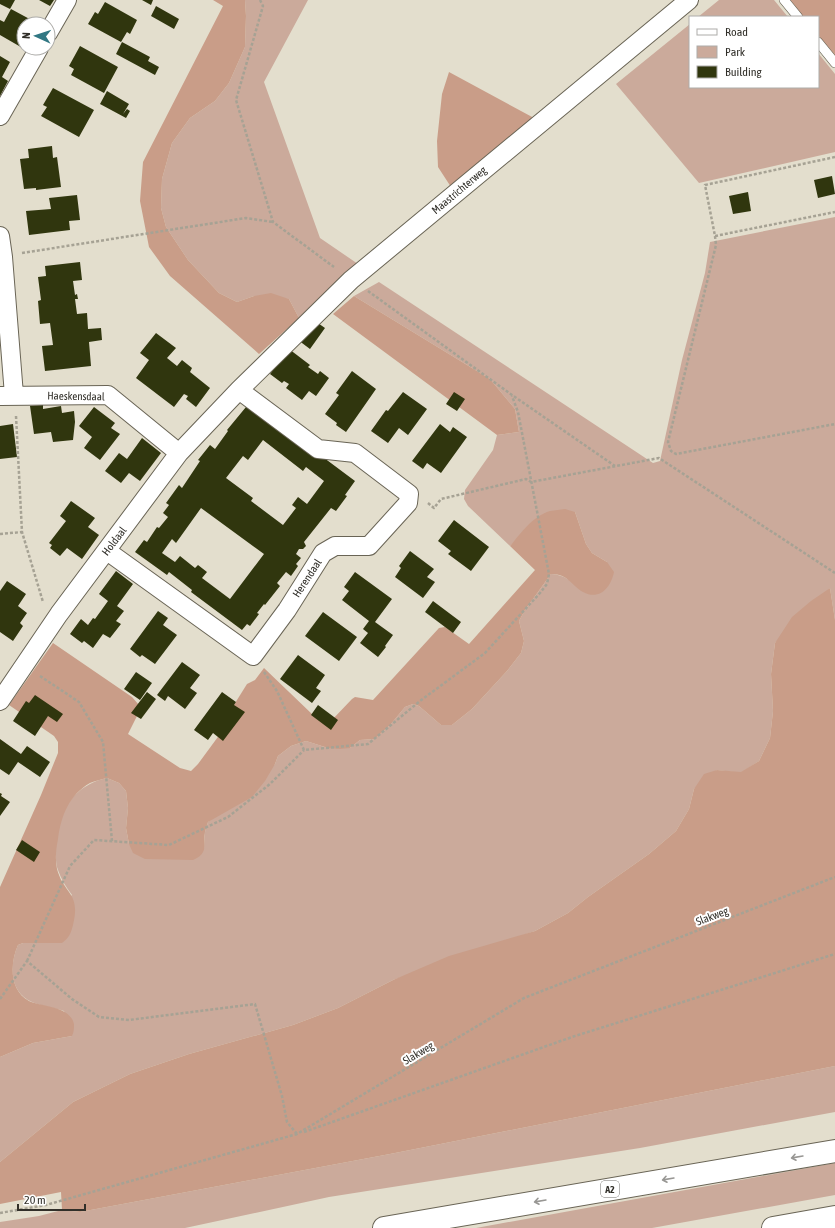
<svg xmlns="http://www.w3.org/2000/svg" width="835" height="1228" font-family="'Asap Condensed',sans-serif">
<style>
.green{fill:#cbaa9b}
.forest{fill:#c99d88}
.building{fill:#30360e;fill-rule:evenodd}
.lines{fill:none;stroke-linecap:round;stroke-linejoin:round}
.lane-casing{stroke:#696455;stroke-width:10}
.street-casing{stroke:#696455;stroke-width:20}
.highway-casing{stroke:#696455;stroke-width:24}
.path{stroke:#a6a294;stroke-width:2.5;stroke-dasharray:3 2;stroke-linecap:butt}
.lane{stroke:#fff;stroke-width:9}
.street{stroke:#fff;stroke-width:18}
.highway{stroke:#fff;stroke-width:22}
.oneway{stroke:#989794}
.labels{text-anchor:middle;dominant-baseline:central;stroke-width:4;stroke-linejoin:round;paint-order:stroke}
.shield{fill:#fff;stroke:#6f6d69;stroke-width:1}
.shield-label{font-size:10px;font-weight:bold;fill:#312f29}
.street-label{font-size:11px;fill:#312f29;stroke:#fff}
</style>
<rect width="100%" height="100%" fill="#e3decd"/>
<path class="green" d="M245,0H308L264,82L320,238L358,264L299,318L289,299L254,296L237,302L219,293L188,260L166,227L161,208L162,179L172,143L190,118L215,101L229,83L245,47L246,16Z
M719,0H774L788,17H698Z
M690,24V87H818V53L835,74V152L699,183L616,84Z
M835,217V620L830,588L775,643L771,674L773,711L770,738L759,761L741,773L717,770L694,789L689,809L676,831L649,854L588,897L568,913L535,931L393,980L338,1008L293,1025L189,1054L130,1074L73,1102L0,1162V1057L33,1043L72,1036L64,1011C55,1008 36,1005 28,1000C9,989 10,963 18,945L23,943L72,895C66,887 61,879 58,870C52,855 59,815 69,802C74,795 82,788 90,784C95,781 102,779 107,778L119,783L126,791L128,808L126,828L129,844L204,849L205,832L208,822L275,764L278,756L291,746L306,741L328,748H350L360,740L375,739L391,724L405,707L413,704L419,706L441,725H452L472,709L507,671L521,653L524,641L519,621L525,610L551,574C565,574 574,584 584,592L607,562L592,553L586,544L575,512L532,522L510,546L468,506L464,499L465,490L493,450L497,435L519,432L515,409L490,379L354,296L379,282L653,463L660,461L682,360L705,273L710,242Z
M835,1066V1112L640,1148L329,1197L185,1228H0V1222L39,1216L62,1210L80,1212L390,1154Z
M835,1163V1195L652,1228H476Z"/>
<path class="forest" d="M213,0H245L246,16L245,47L229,83L215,101L190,118L172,143L162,179L161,208L166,227L188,260L219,293L237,302L254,296L271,293L289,299L299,318L259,354L170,276L149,247L140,201L143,162L223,6Z
M790,0H835V56L818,35V17H803Z
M449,72L534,118L451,187L438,167L437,141L442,94Z
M354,296L490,379L515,409L519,432L497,435L333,314Z
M565,509L575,512L586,544L592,553L607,562L614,572C611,587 600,601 583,592C571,585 568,574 551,574L525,610L519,621L524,641L521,653L507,671L472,709L452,725H441L419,706L413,704L405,707L391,724L375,739L360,740L350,748L340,749L328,748L306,741L291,746L278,756L275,764L265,781L252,797L208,822C207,825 206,829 205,832C203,845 209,853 193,860L145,859L133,853L129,844L126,828L128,808L126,791L119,783L107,778C102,779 95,781 90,783C69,795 61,816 58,839C56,849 55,859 57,869C64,895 81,892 73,925C71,933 69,938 62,943H23L18,945C10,963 9,990 29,1001C42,1007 70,1006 74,1024C74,1028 74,1032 72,1036L33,1043L0,1057V887L41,795L58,753V742L54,736L9,705L53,643L132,697L139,705V712L128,734L180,768L191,771L198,764L223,730L232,708L247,684L255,680L264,668L313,715L331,721L352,699L355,697L373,700L439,628L445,627L469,644L535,570L510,546C521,533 533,516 550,511C555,510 560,510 565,509Z
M830,588L835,620V1066L390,1154L80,1212L62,1210L61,1192L0,1204V1162L73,1102L130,1074L189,1054L293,1025L338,1008L393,980L449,956L535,931L568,913L588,897L649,854L676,831L689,809L694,789L704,774L717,770L741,772L759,761L770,738L773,711L771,674L775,643L792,617L811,601Z"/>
<path class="building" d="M0,0H15L10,9L0,4Z
M39,0H54L50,6Z
M142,0H153L151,5Z
M105,2L137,20L130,34L127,32L121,42L88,24L95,12L98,14Z
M156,6L179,19L174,29L151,16Z
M11,9L37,23L36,24H24V48H27L26,50L0,35V20L4,22Z
M122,42L150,57L148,61L159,67L155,75L116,54Z
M80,46L118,67L104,93L71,75L74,69L69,66Z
M0,56L10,62L2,77L8,81L0,96Z
M53,88L94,110L79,137L41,116L47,107L43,105Z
M107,91L129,104L123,114L127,109L130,111L126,118L100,104Z
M52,146L53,158L57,157L61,187L36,190V188L24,189L20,159L29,158L28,149Z
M832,176L835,194L818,198L814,180Z
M748,192L751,211L733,214L729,196Z
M77,195L80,220L69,221L70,230L29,235L26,211L51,209L49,198Z
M80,262L82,280L73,281L75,295L77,294L78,299H75L77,314L87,313L88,329L101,328L102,340L89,342L91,366L45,371L42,346L53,345L50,323L40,324L38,301L41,300L38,277L46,276L45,266Z
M315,321L325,328L310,349L298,340Z
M156,333L176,348L167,358L177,366L182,360L192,368L190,372L210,388L196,407L186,399L188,396L184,394L174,407L136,378L149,360L140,353Z
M289,349L310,365L308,367L318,374L320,371L329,378L316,396L309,391L302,400L286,388L289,384L284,381L282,383L270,374Z
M352,371L376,389L346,432L336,425L337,423L325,414L339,395L336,393Z
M403,392L427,409L408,435L399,428L388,443L371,431L386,410L388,411Z
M454,392L465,399L457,411L446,404Z
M43,405V409L61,406L62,413L74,411L75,422L73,440L53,442L51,432L34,434L30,406Z
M94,407L115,423L111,428L120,434L100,460L84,448L92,437L79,426Z
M246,407L292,434L355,481L345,495L347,496L336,511L331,508L304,542L306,546L303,549H299L296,554L301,558L296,564L298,566L291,576L286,572L277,583L280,586L265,605L264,604L257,613L259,614L250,626L247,624L242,630L191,592L192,590L169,572L167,575L135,552L144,540L147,542L157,527L159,528L168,517L163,513L169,505L166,503L179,485L182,488L200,461L198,460L210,445L215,449L228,431L227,430ZM263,440L303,471L306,467L324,481L307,504L298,497L292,505L296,508L283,525L251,501L253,498L226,478L243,456L248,460ZM201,508L264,554L230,599L202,578L207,572L198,565L195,568L180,556L175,562L162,553L172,539L176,543Z
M13,424L17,457L0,459V426Z
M440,424L450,432L453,427L467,437L441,473L427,463L423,469L412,461Z
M142,438L161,453L140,481L129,473L121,483L105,471L119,453L127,459Z
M71,501L95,518L88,527L99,535L82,559L67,548L60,556L50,548L52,545L49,543L66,521L60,516Z
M454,520L489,547L471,571L448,554L451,551L438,541Z
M410,551L434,569L427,577L435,582L423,598L395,577L401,568L399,566Z
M116,571L133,584L117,606L124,611L116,621L121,624L110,638L103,634L93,648L84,641L82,643L70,634L81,619L88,625L93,618L95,619L108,601L99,594Z
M355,572L392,599L375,622L393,635L385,646L386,647L378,657L360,643L368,633L363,629L369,621L342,600L349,591L344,587Z
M7,581L26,594L18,606L27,613L20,623L23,626L13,641L0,632V591Z
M433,601L461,622L453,633L425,612Z
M158,611L168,618L163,625L177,635L155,664L142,655L140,657L130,649Z
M323,612L357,637L339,661L305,636Z
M298,655L325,675L316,688L321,691L312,703L280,679Z
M182,662L200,675L190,688L197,693L185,709L168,696L165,701L157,695Z
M136,672L152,683L140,700L124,689Z
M147,692L156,699L141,719L131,713Z
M222,692L236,702L234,705L245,712L223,741L213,733L208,740L194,730Z
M35,695L63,714L57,722L48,716L35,736L13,721L26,701L29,703Z
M318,705L338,720L331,730L311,715Z
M0,739L21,754L27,746L50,762L40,777L18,762L9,775L0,769Z
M0,793L2,794L1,796L10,802L0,816Z
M22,840L40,852L34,862L16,850Z"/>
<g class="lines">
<g class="lane-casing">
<path id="lane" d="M784,0L798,17
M818,42L835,63"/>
</g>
<g class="street-casing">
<path id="street" d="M48,33L67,0
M0,116L39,48
M0,236L3,257L14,395
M0,396L108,395L179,453
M107,551L253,656L287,610L323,553L335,546H369L408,503L409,494L355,453L318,449L239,390
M0,701L59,614L179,453L239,390L351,280L689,0"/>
</g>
<g class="highway-casing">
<path id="highway" d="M384,1228L835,1151
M773,1228L835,1217"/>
</g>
<path class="path" d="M260,0L263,6L236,100L273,222L334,267
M835,157L705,185L715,236L835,212
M715,236L716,245L668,442L671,451L676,454L835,424
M22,253L246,218L273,222
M368,291L512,395L615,466
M16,416L22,532L43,602
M428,503L434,508L441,499L526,479L531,482L659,458L835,573
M0,534L22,532
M264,672L277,691L304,750L368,744L420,701L485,653L540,593L547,584L549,574L518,412L512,396
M40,676L79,702L103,742L112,841
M27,961L70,866L94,840L169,845L228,817L270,784L304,750
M0,999L27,961L72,999L99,1017L129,1020L255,1004L282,1096L287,1122L297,1134
M304,1132L572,1037L835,954
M0,1213L46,1205L297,1134L524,998L835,877"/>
<use href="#lane" class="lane"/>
<use href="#street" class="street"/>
<use href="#highway" class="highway"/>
</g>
<defs><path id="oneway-shaft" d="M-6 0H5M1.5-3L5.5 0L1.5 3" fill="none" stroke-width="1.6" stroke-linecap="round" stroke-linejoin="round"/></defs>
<g class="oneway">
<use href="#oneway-shaft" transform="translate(797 1157) rotate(170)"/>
<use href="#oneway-shaft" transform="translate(668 1179) rotate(170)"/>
<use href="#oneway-shaft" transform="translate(540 1201) rotate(170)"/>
</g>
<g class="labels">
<rect class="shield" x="601" y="1181" width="18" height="16" rx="3"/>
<g class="shield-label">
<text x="610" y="1189">A2</text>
</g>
<g class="street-label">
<text transform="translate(459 190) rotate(-40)">Maastrichterweg</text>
<text transform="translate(76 396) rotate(1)">Haeskensdaal</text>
<text transform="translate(114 541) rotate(-53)">Holdaal</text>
<text transform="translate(307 578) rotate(-57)">Herendaal</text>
<text transform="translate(712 916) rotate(-21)">Slakweg</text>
<text transform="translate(418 1053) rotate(-31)">Slakweg</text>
</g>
</g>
<rect x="689" y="16" width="130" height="72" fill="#ffffff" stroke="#adaca9"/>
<rect x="697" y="29" width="20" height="6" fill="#ffffff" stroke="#adaca9"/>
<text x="725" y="36" font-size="12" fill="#312f29">Road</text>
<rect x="697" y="46" width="20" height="12" fill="#cbaa9b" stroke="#adaca9"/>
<text x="725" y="56" font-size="12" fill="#312f29">Park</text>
<rect x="697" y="66" width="20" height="12" fill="#30360e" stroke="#adaca9"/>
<text x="725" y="76" font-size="12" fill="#312f29">Building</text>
<g transform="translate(36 36) rotate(273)"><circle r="19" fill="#ffffff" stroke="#adaca9"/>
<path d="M0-3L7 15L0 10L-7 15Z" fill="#317783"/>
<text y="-6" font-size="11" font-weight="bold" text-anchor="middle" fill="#312f29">N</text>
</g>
<path d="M18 1204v6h67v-6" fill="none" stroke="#312f29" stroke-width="2"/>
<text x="24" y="1204" font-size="12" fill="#312f29" stroke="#ffffff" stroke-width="3" paint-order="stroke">20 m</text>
</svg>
